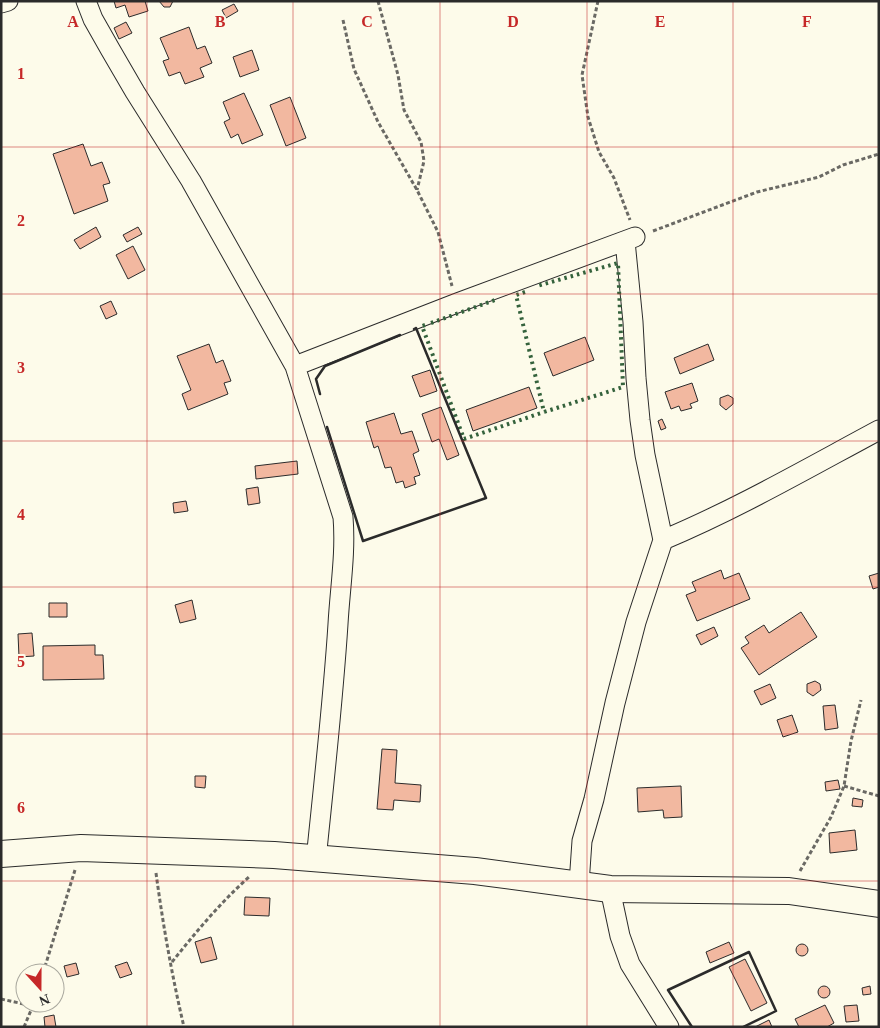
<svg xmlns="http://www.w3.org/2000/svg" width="880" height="1028" font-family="Georgia,serif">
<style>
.building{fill:#f2b8a0;stroke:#2b2b2b}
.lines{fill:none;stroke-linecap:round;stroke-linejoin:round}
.street-casing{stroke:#2b2b2b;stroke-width:21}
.secondary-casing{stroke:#2b2b2b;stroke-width:28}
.path{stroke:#6a6964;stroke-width:3;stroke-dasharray:4 2.5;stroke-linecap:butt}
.street{stroke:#fdfbea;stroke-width:19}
.secondary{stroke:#fdfbea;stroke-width:26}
.hedge{stroke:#34623c;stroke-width:4;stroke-dasharray:2.5 4;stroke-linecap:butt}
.wall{stroke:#2b2b2b;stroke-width:2.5}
.grid{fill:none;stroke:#c62828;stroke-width:1;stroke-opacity:0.55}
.grid-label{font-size:16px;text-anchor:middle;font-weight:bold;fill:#c62828;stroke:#fdfbea;stroke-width:4;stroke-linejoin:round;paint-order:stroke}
</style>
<rect width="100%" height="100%" fill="#fdfbea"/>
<path class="building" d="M114,1H145L148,11L129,17L125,5L116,8Z
M159,1H173L170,7H164Z
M234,4L238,11L226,18L222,10Z
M126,22L132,33L119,39L114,28Z
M189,27L197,49L205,46L212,63L200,68L204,77L185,84L180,72L169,76L163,61L169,59L160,38Z
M252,50L259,70L240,77L233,57Z
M244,93L263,135L242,144L238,134L231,138L224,122L230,119L223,102Z
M290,97L306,138L286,146L270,105Z
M83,144L91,166L102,162L110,183L103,185L108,201L74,214L53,154Z
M96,227L101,237L80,249L74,240Z
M138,227L142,234L127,242L123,235Z
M133,246L145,270L128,279L116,255Z
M111,301L117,314L106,319L100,306Z
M585,337L594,360L553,376L544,353Z
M209,344L216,363L223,360L231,381L224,383L228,394L188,410L182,394L191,390L177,356Z
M708,344L714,360L680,374L674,358Z
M430,370L437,391L420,397L412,376Z
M692,383L698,401L690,404L692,408L681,411L679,406L671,409L665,392Z
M529,387L537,408L473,431L466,410Z
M728,395L733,398V404L726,410L720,405V398Z
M441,407L459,455L447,460L439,439L432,442L422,414Z
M394,413L401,434L412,431L419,451L413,454L420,475L414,477L416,484L405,488L403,481L396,483L391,467L385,468L378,446L374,448L366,422Z
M662,419L666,428L661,430L658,421Z
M297,461L298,474L256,479L255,466Z
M258,487L260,503L248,505L246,489Z
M186,501L188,511L174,513L173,503Z
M721,570L724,579L739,573L750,599L697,621L686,595L696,591L692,582Z
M879,573V587L873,589L869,576Z
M192,600L196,619L180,623L175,605Z
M49,603H67V617H49Z
M801,612L817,637L759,675L741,648L749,643L745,637L764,625L769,633Z
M714,627L718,636L701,645L696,635Z
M32,633L34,656L19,657L18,634Z
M95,645V655H103L104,679L43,680V646Z
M815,681L820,684L821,690L813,696L807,692V684Z
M770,684L776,698L761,705L754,691Z
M835,705L838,728L825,730L823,706Z
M792,715L798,732L783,737L777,720Z
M382,749L397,750L395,783L421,785L420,802L394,800L393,810L377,809Z
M195,776H206L205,788L195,787Z
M838,780L840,789L826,791L825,782Z
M681,786L682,817L664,818L663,810L638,812L637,788Z
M853,798L863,800L862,807L852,806Z
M855,830L857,850L830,853L829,833Z
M245,897L270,898L269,916L244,915Z
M211,937L217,959L201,963L195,942Z
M729,942L734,953L710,963L706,952Z
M796 950a6 6 0 1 1 12 0a6 6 0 1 1-12 0Z
M745,959L767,1003L751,1011L729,967Z
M127,962L132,974L120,978L115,966Z
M76,963L79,974L67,977L64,966Z
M870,986L871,994L863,995L862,988Z
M818 992a6 6 0 1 1 12 0a6 6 0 1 1-12 0Z
M825,1005L834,1023L827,1027H799L795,1019Z
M857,1005L859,1021L846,1022L844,1006Z
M54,1015L56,1027H45L44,1017Z
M769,1020L772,1027H755Z"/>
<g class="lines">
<g class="street-casing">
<path id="street" d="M86,1L93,19L110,49L135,92L191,181L295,366L343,517C346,553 340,588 338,624C333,702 324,781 316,860
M1,3L8,1
M295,366L457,303L635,237
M663,540C737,509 808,468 879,430
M579,884L582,841L594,799L615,703L636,622L663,540L645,455L640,420L636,378L633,322L625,241
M610,889L620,936L630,964L669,1027"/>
</g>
<g class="secondary-casing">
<path id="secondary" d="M1,854L81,848L274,855L475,871L610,889L789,891L879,904"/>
</g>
<path class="path" d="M378,1L398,75L404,110L421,142L424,161L417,190
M598,1L582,75L588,117L599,152L614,178L630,220
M343,20L354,69L378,122L417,190L438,232L452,286
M653,231L757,192L819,177L843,165L879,154
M844,786L879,796
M800,871L831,817L844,786L851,741L861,700
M156,873C163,925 172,976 184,1027
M172,962C196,932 220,903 249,877
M43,973L75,870
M1,999L33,1006
M24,1027L34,1003"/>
<use href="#street" class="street"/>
<use href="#secondary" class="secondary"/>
<path class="hedge" d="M525,292L516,295L544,412L623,387L618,263L537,286
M431,323L495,300
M425,325L422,326L464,439L544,412"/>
<path class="wall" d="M320,394L316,379L325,366L400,335
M327,427L363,541L486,498L416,328L414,329
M692,1027L668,990L749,952L776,1011L743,1027"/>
</g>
<path class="grid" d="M147,1V1027M293,1V1027M440,1V1027M587,1V1027M733,1V1027M1,147H879M1,294H879M1,441H879M1,587H879M1,734H879M1,881H879"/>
<g class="grid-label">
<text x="73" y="27">A</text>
<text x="220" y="27">B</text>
<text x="367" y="27">C</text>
<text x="513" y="27">D</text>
<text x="660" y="27">E</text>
<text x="807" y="27">F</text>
<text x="21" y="79">1</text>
<text x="21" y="226">2</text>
<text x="21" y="373">3</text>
<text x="21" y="520">4</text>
<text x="21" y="667">5</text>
<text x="21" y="813">6</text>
</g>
<rect width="880" height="1028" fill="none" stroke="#2b2b2b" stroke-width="5"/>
<g transform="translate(40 988) rotate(159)"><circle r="24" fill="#fdfbea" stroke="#a9a89e"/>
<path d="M0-4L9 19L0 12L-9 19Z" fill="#c62828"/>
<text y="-8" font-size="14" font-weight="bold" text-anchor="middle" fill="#2b2b2b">N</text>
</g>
</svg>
